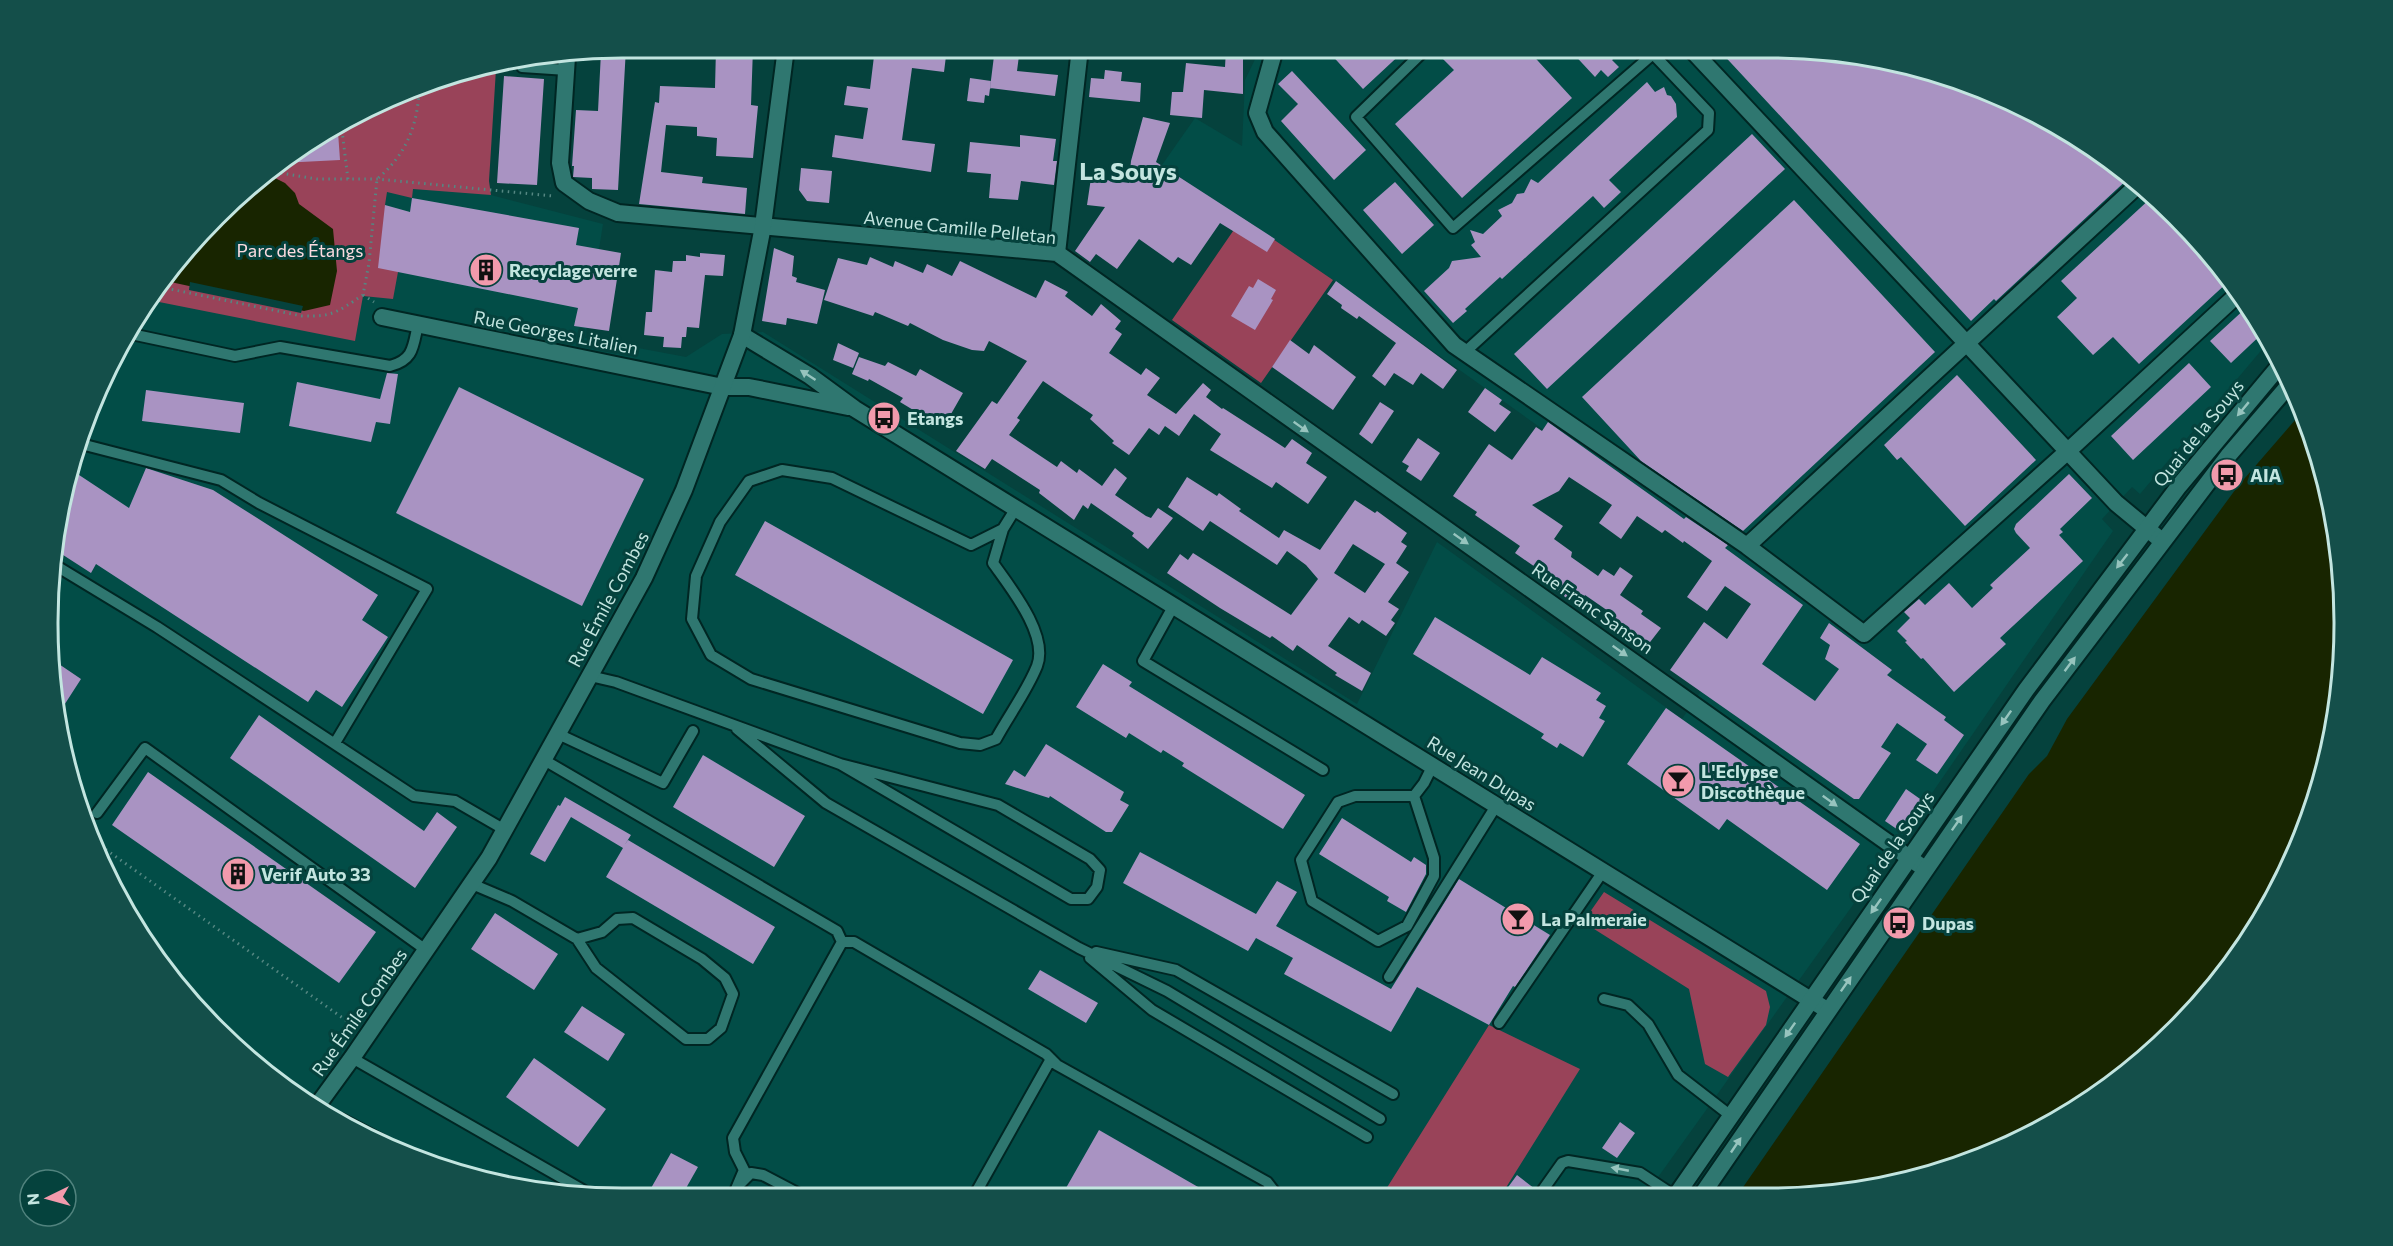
<svg xmlns="http://www.w3.org/2000/svg" width="2393" height="1246" font-family="Commissioner,sans-serif">
<style>
.built{fill:#024d47}
.green{fill:#994359}
.water{fill:#182500}
.pier{fill:#05423d}
.building{fill:#a993c2;fill-rule:evenodd}
.lines{fill:none;stroke-linecap:round;stroke-linejoin:round}
.service-casing{stroke:#002623;stroke-width:14}
.minor-casing{stroke:#002623;stroke-width:20}
.tertiary-casing{stroke:#002623;stroke-width:20}
.secondary-casing{stroke:#002623;stroke-width:20}
.path{stroke:#558782;stroke-width:3;stroke-dasharray:1.5 4.5;stroke-linecap:butt}
.service{stroke:#2f7770;stroke-width:10}
.minor{stroke:#2f7770;stroke-width:16}
.tertiary{stroke:#2f7770;stroke-width:16}
.secondary{stroke:#2f7770;stroke-width:16}
.oneway{fill:#97c4be}
.labels{text-anchor:middle;dominant-baseline:central;stroke-width:6;stroke-linejoin:round;paint-order:stroke}
.street-label{font-size:18px;fill:#c3e5e0;stroke:#05423d}
.park-label{font-size:18px;fill:#fcdbe0;stroke:#05423d}
.poi-label{font-size:18px;font-weight:bold;fill:#c3e5e0;stroke:#05423d;text-anchor:start}
.district-label{font-size:24px;font-weight:bold;fill:#c3e5e0;stroke:#05423d}
.rim{fill:none;stroke:#c3e5e0;stroke-width:3}
</style>
<rect width="100%" height="100%" fill="#05423d"/>
<path class="built" d="M1260,49H1807L1919,68L2025,107L2120,167L2203,244L2270,340L2140,494L2132,487L2102,519L2113,531L1903,835L1646,1194L586,1197L474,1178L368,1139L273,1079L191,1002L92,843L49,661L68,475L145,304L149,300L380,181L491,195L603,224L585,338L686,357L722,334L763,332L1357,704L1437,542L1682,719L1770,591L1333,280L1162,165L1195,118L1242,146L1245,80Z"/>
<path class="green" d="M496,69L489,181L491,195L413,189L412,198L387,192L385,205L398,272L393,299L363,296L355,341L149,300L273,167L438,79Z
M1242,218L1333,280L1261,383L1172,320Z
M1604,892L1766,991L1770,1007L1766,1025L1728,1077L1705,1064L1689,989L1583,922Z
M1489,1025L1580,1069L1502,1194H1383Z"/>
<path class="water" d="M263,178H275L285,183L295,193L299,204L333,229L337,271L330,305L304,311L166,281Z
M2302,412L2315,439L2340,548L2344,661L2325,772L2286,878L2203,1002L2120,1079L1990,1154L1845,1193H1739L2029,774L2047,756L2067,719L2238,486Z"/>
<path class="pier" d="M190,282L303,306L301,313L189,290Z"/>
<path class="building" d="M626,48L618,190L592,189V178L573,177L574,166H572L576,110L598,111L601,52Z
M716,48H753L751,105L758,106L753,158L716,156L717,138L697,136V127L666,125L661,172L703,177L702,183L747,188L745,214L639,204L655,102L659,103L660,86L715,88Z
M875,48H947L944,72L912,68L902,140L935,144L931,172L832,157L835,135L863,139L868,108L844,105L847,86L870,89Z
M995,48H1020L1017,71L1058,75L1055,96L990,88Z
M1226,49H1243V94L1204,90L1202,118L1170,115L1172,92H1183L1186,63L1225,67Z
M1326,49H1406L1363,89Z
M1450,49H1527L1572,98L1462,198L1395,124L1454,70L1441,57Z
M1569,49H1624L1612,60L1619,67L1608,77L1601,70L1595,77Z
M1718,49H1807L1919,68L2025,107L2120,167L2130,177L1996,301L1994,299L1971,321Z
M1105,70L1122,72L1121,81L1141,83L1140,102L1089,97L1091,78L1104,79Z
M1292,71L1366,150L1334,180L1281,121L1298,104L1278,84Z
M504,76L544,79L537,185L497,183Z
M970,78L991,81L989,96L985,95L984,103L967,101Z
M1647,82L1655,92L1664,87L1667,95L1671,96L1676,104L1677,117L1609,180L1621,192L1604,208L1593,196L1502,279L1500,277L1465,309L1467,311L1453,323L1424,291L1449,268L1452,261L1481,257L1471,245L1475,242L1470,230L1483,234L1502,216L1498,210L1512,203L1517,194L1524,193L1531,179L1538,183Z
M1143,117L1170,123L1156,162L1275,239L1267,252L1220,223L1191,265L1178,257L1173,263L1139,239L1117,269L1096,254L1090,262L1075,251L1105,207L1087,205L1091,178L1129,183L1131,161Z
M338,132L340,160L281,163Z
M1752,134L1785,169L1547,389L1514,354Z
M1020,135L1056,139L1053,161H1057L1054,185L1021,181L1018,200L989,198L991,174L967,172L970,142L1020,147Z
M801,168L832,171L829,203L807,201L799,190Z
M1395,182L1434,225L1402,254L1363,210Z
M2152,197L2203,244L2229,281L2139,364L2113,337L2093,355L2057,317L2077,298L2061,281Z
M412,198L579,228L576,245L621,253L609,331L574,326L578,308L378,268L385,205L410,212Z
M1794,200L1935,352L1743,531L1641,461L1582,397Z
M774,248L794,256L792,276L797,278L796,282L825,290L817,324L787,318L786,325L762,321Z
M700,253L725,255L723,276L705,275L699,328L687,327L686,337H682L681,348L663,347L664,337L644,335L646,312H652L655,270L672,272L673,261H686V255L700,257Z
M870,257L893,267L895,261L923,273L927,264L952,276L960,261L1036,298L1045,280L1068,292L1065,296L1092,316L1101,304L1121,321L1115,329L1122,334L1109,353L1141,375L1146,368L1160,378L1147,395L1176,414L1203,383L1211,390L1206,397L1222,409L1223,408L1285,448L1292,439L1312,453L1306,463L1327,477L1308,504L1276,482L1272,488L1210,450L1221,434L1194,414L1179,436L1165,426L1159,435L1149,428L1129,455L1112,443L1114,441L1090,419L1093,415L1043,381L1017,418L1020,420L1009,435L1057,467L1061,461L1077,473L1079,469L1102,486L1115,468L1127,478L1115,495L1146,516L1151,518L1158,508L1173,518L1148,549L1132,536L1134,533L1091,503L1088,509L1083,505L1074,520L1039,493L1040,490L992,459L985,469L956,451L992,401L997,404L1027,361L989,341L984,351L972,350L943,340L910,323L908,326L875,312L873,316L824,300L838,258L867,265Z
M1258,279L1276,290L1271,299L1273,300L1255,330L1231,316L1249,286L1253,288Z
M1336,281L1457,370L1443,389L1421,373L1413,385L1394,373L1385,386L1372,376L1396,343L1359,316L1357,319L1341,308L1342,305L1327,294Z
M2247,307L2265,331L2231,363L2210,341Z
M1290,340L1309,354L1314,345L1356,377L1333,410L1272,367Z
M838,343L859,353L853,368L833,360Z
M859,357L885,366L888,362L916,376L920,369L963,393L943,428L900,402L903,398L869,379L868,381L852,374Z
M2189,363L2211,387L2133,460L2111,436Z
M387,373L398,374L390,424L376,422L371,442L289,426L297,382L380,399Z
M1957,375L2036,460L1965,526L1901,457L1897,460L1884,445Z
M459,387L644,479L582,606L396,513Z
M1485,388L1502,400L1499,404L1511,412L1495,432L1468,412Z
M146,390L244,403L240,433L142,421Z
M1380,402L1394,411L1372,444L1359,434Z
M1548,422L1684,519L1686,517L1728,545L1725,548L1803,605L1762,664L1815,701L1839,669L1825,659L1830,645L1820,638L1829,623L1892,670L1887,675L1946,717L1944,720L1964,735L1937,774L1916,760L1927,744L1897,723L1881,747L1891,753L1859,799H1854L1670,670L1704,622L1727,639L1751,604L1725,586L1707,611L1687,597L1712,561L1684,541L1683,543L1665,530L1662,533L1637,516L1621,539L1599,523L1612,505L1569,477L1559,491L1532,505L1563,526L1554,539L1572,552L1571,557L1598,576L1603,569L1614,576L1620,567L1633,576L1620,595L1643,611L1641,614L1661,628L1647,646L1628,633L1624,638L1604,623L1611,613L1585,595L1578,606L1534,575L1538,569L1515,553L1520,546L1475,515L1477,512L1453,496L1489,444L1512,460L1536,427L1542,431Z
M1418,438L1440,453L1421,481L1406,471L1409,466L1402,462Z
M146,468L213,490L378,595L362,620L388,637L342,707L316,690L308,702L96,564L91,573L60,553L68,475L70,469L129,508Z
M2069,474L2092,498L2060,529L2063,532L2059,535L2083,561L2000,638L2006,644L1954,692L1923,658L1921,659L1905,642L1907,641L1897,631L1910,618L1904,612L1919,599L1925,605L1949,583L1972,608L1993,588L1990,585L2030,548L2016,533L2014,529L2016,524Z
M1187,477L1217,496L1219,493L1241,509L1239,511L1279,538L1284,530L1320,550L1355,500L1375,513L1377,511L1407,533L1401,542L1407,546L1396,563L1409,572L1388,602L1399,609L1391,620L1395,623L1386,636L1362,620L1359,624L1349,617L1328,646L1371,673L1362,691L1335,675L1337,673L1297,645L1293,651L1272,636L1270,638L1220,608L1167,573L1180,554L1188,560L1193,553L1291,615L1318,579L1306,565L1287,551L1277,565L1210,521L1203,531L1168,507ZM1353,544L1385,564L1365,593L1334,573Z
M765,521L1013,660L983,714L735,575Z
M1435,617L1530,675L1542,657L1601,693L1596,700L1606,706L1599,718L1605,721L1583,757L1560,743L1557,748L1541,738L1544,734L1413,654Z
M50,658L81,679L61,710L49,661Z
M1103,664L1132,682L1129,686L1305,795L1283,829L1182,766L1184,763L1163,750L1161,753L1129,733L1126,738L1076,707Z
M1666,708L1860,844L1827,890L1727,819L1719,830L1627,764Z
M259,715L424,831L437,812L457,827L415,888L230,758Z
M1046,744L1124,792L1120,800L1129,805L1112,832H1106L1050,796L1049,798L1005,784L1014,770L1025,777Z
M703,755L805,816L774,867L673,807Z
M148,772L376,932L339,983L112,825Z
M1906,789L1923,801L1901,832L1885,821Z
M565,797L631,835L624,846L628,840L775,927L753,964L606,877L623,848L571,817L545,862L530,854L558,805L560,806Z
M1342,818L1411,862L1414,857L1426,865V874L1406,912L1387,901L1389,897L1319,854Z
M1140,852L1256,914L1277,881L1297,892L1276,926L1391,989L1459,879L1550,935L1515,987L1513,986L1489,1025L1417,987L1391,1032L1284,974L1293,958L1256,938L1248,951L1123,883Z
M495,913L558,954L534,990L471,949Z
M1040,970L1098,1003L1086,1023L1028,989Z
M582,1006L625,1034L608,1061L564,1032Z
M534,1058L606,1109L578,1147L506,1097Z
M1620,1122L1635,1133L1617,1158L1602,1148Z
M1099,1130L1212,1195H1062Z
M671,1153L698,1167L681,1197H646Z
M1517,1175L1535,1189L1533,1194H1503Z"/>
<g class="lines">
<g class="service-casing">
<path id="service" d="M1426,49L1356,117L1453,228L1653,54L1709,113L1708,130L1465,352
M522,67L567,70
M131,334L235,356L280,347L390,366C414,360 413,346 418,324
M81,444L221,480L259,503L427,589L335,743
M1003,529L993,563C1010,587 1049,635 1037,666C1027,691 1009,715 996,739L980,745L960,743L751,679L711,655L692,619L696,576L720,522L749,481L782,470L832,478L971,545L1003,529L1016,508
M58,567L157,627L414,796L455,801L505,830
M1174,605L1143,661L1323,770
M590,676L616,682L840,764L1071,899H1088L1097,887L1100,870L1090,859L998,805L840,764
M737,729L826,803L1079,948L1167,991L1380,1119
M558,734L663,783L693,731
M544,760L837,931L842,942
M1414,796L1434,858V876L1407,926L1378,941L1312,901L1301,860L1338,802L1355,796H1414L1424,783L1433,765
M97,813L145,748L426,950
M472,884L512,901L577,939L596,968L686,1039H708L721,1028L733,994L725,978L702,959L633,918L617,919L602,932L577,939
M1096,952L1176,970L1393,1094
M1090,958L1152,1010L1367,1137
M1389,977L1496,806
M1604,999L1628,1005L1648,1024L1678,1075L1731,1116
M1499,1023L1604,870
M352,1058L595,1197
M741,1183L751,1173L763,1175L803,1196
M1540,1194L1562,1163L1568,1161L1640,1173L1672,1194
M733,1196L744,1170L735,1152L733,1138L842,942H854L1046,1054L1057,1065L1267,1182L1277,1195
M974,1196L1051,1059"/>
</g>
<g class="minor-casing">
<path id="minor" d="M1275,49L1257,113L1265,132L1454,345L1747,546L1864,634L2068,451L2238,294
M1691,49L2116,503L2162,541
M567,57L560,163L564,183L589,201L618,213L1057,253L1925,869
M1057,253L1080,48
M382,317L723,387H749L848,407
M742,335L810,376L855,409L1827,1010
M1747,546L2139,184
M341,1122L381,1143"/>
</g>
<g class="tertiary-casing">
<path id="tertiary" d="M317,1106L352,1058L489,858L644,578L684,490L742,335L763,226L786,48"/>
</g>
<g class="secondary-casing">
<path id="secondary" d="M1703,1193L2042,701L2228,456L2290,384
M1677,1194L2026,690L2179,486L2281,364"/>
</g>
<path class="path" d="M342,130L348,180
M269,171L317,179H377L553,196
M160,287L302,316C333,317 337,312 363,295L369,263L377,179C406,155 418,125 419,89
M363,295L374,302
M91,839L354,1026"/>
<use href="#service" class="service"/>
<use href="#minor" class="minor"/>
<use href="#tertiary" class="tertiary"/>
<use href="#secondary" class="secondary"/>
</g>
<defs><path id="oneway-solid" d="M-6-.8H1V-3.2L6.5 0L1 3.2V.8H-6Z" transform="scale(1.5)"/></defs>
<g class="oneway">
<use href="#oneway-solid" transform="translate(808 375) rotate(-147)"/>
<use href="#oneway-solid" transform="translate(2243 409) rotate(130)"/>
<use href="#oneway-solid" transform="translate(1301 427) rotate(35)"/>
<use href="#oneway-solid" transform="translate(1461 539) rotate(35)"/>
<use href="#oneway-solid" transform="translate(2122 561) rotate(128)"/>
<use href="#oneway-solid" transform="translate(1620 651) rotate(35)"/>
<use href="#oneway-solid" transform="translate(2070 664) rotate(-53)"/>
<use href="#oneway-solid" transform="translate(2006 718) rotate(125)"/>
<use href="#oneway-solid" transform="translate(1830 801) rotate(36)"/>
<use href="#oneway-solid" transform="translate(1957 823) rotate(-55)"/>
<use href="#oneway-solid" transform="translate(1876 906) rotate(125)"/>
<use href="#oneway-solid" transform="translate(1846 984) rotate(-55)"/>
<use href="#oneway-solid" transform="translate(1790 1030) rotate(125)"/>
<use href="#oneway-solid" transform="translate(1736 1145) rotate(-56)"/>
<use href="#oneway-solid" transform="translate(1620 1169) rotate(-169)"/>
</g>
<defs>
<g id="building-disc" transform="scale(1.725)"><circle r="9.5" fill="#f29aac" stroke="#05423d"/><path d="M-4-6H4V6H1V3H-1V6H-4ZM-2.5-4.3h1.7v1.8h-1.7ZM.8-4.3h1.7v1.8H.8ZM-2.5-1h1.7V.8h-1.7ZM.8-1h1.7V.8H.8Z" fill="#111"/></g>
<g id="bus-disc" transform="scale(1.725)"><circle r="9.5" fill="#f29aac" stroke="#05423d"/><path d="M-5-6H5V4H4V6H2V4H-2V6H-4V4H-5ZM-3.5-4V0h7V-4ZM-3.5 1.2v1.5H-2V1.2ZM2 1.2v1.5H3.5V1.2Z" fill="#111"/></g>
<g id="bar-disc" transform="scale(1.725)"><circle r="9.5" fill="#f29aac" stroke="#05423d"/><path d="M-6-5H6L.8 .8V4.5H3.5V6h-7V4.5H-.8V.8Z" fill="#111"/></g>
</defs>
<g fill-rule="evenodd">
<use href="#building-disc" x="486" y="270"/>
<use href="#bus-disc" x="884" y="418"/>
<use href="#bus-disc" x="2227" y="475"/>
<use href="#bar-disc" x="1678" y="781"/>
<use href="#building-disc" x="238" y="874"/>
<use href="#bar-disc" x="1518" y="919"/>
<use href="#bus-disc" x="1899" y="923"/>
</g>
<g class="labels">
<g class="street-label">
<text transform="translate(960 227) rotate(6)">Avenue Camille Pelletan</text>
<text transform="translate(556 332) rotate(11)">Rue Georges Litalien</text>
<text transform="translate(2198 433) rotate(-51)">Quai de la Souys</text>
<text transform="translate(608 599) rotate(-62)">Rue Émile Combes</text>
<text transform="translate(1593 608) rotate(35)">Rue Franc Sanson</text>
<text transform="translate(1482 773) rotate(32)">Rue Jean Dupas</text>
<text transform="translate(1892 847) rotate(-55)">Quai de la Souys</text>
<text transform="translate(359 1012) rotate(-55)">Rue Émile Combes</text>
</g>
<g class="park-label">
<text x="300" y="250">Parc des Étangs</text>
</g>
<g class="poi-label">
<text x="509" y="270">Recyclage verre</text>
<text x="907" y="418">Etangs</text>
<text x="2250" y="475">AIA</text>
<text x="1701" y="771">L'Eclypse<tspan x="1701" dy="21">Discothèque</tspan></text>
<text x="261" y="874">Verif Auto 33</text>
<text x="1541" y="919">La Palmeraie</text>
<text x="1922" y="923">Dupas</text>
</g>
<g class="district-label">
<text x="1128" y="170">La Souys</text>
</g>
</g>
<path d="M0 0H2393V1246H0ZM622 58H1770A564 564 0 0 1 2334 622V624A564 564 0 0 1 1770 1188H622A564 564 0 0 1 58 624V622A564 564 0 0 1 622 58Z" fill="#144f4a" fill-rule="evenodd"/>
<path class="rim" d="M622 58H1770A564 564 0 0 1 2334 622V624A564 564 0 0 1 1770 1188H622A564 564 0 0 1 58 624V622A564 564 0 0 1 622 58Z"/>
<g transform="translate(48 1198) rotate(265)"><circle r="28" fill="#05423d" stroke="#51837e" stroke-width="1.5"/>
<path d="M0-4.5L10 22L0 15L-10 22Z" fill="#f29aac"/>
<text y="-9" font-size="16" font-weight="bold" text-anchor="middle" fill="#c3e5e0">N</text>
</g>
</svg>
